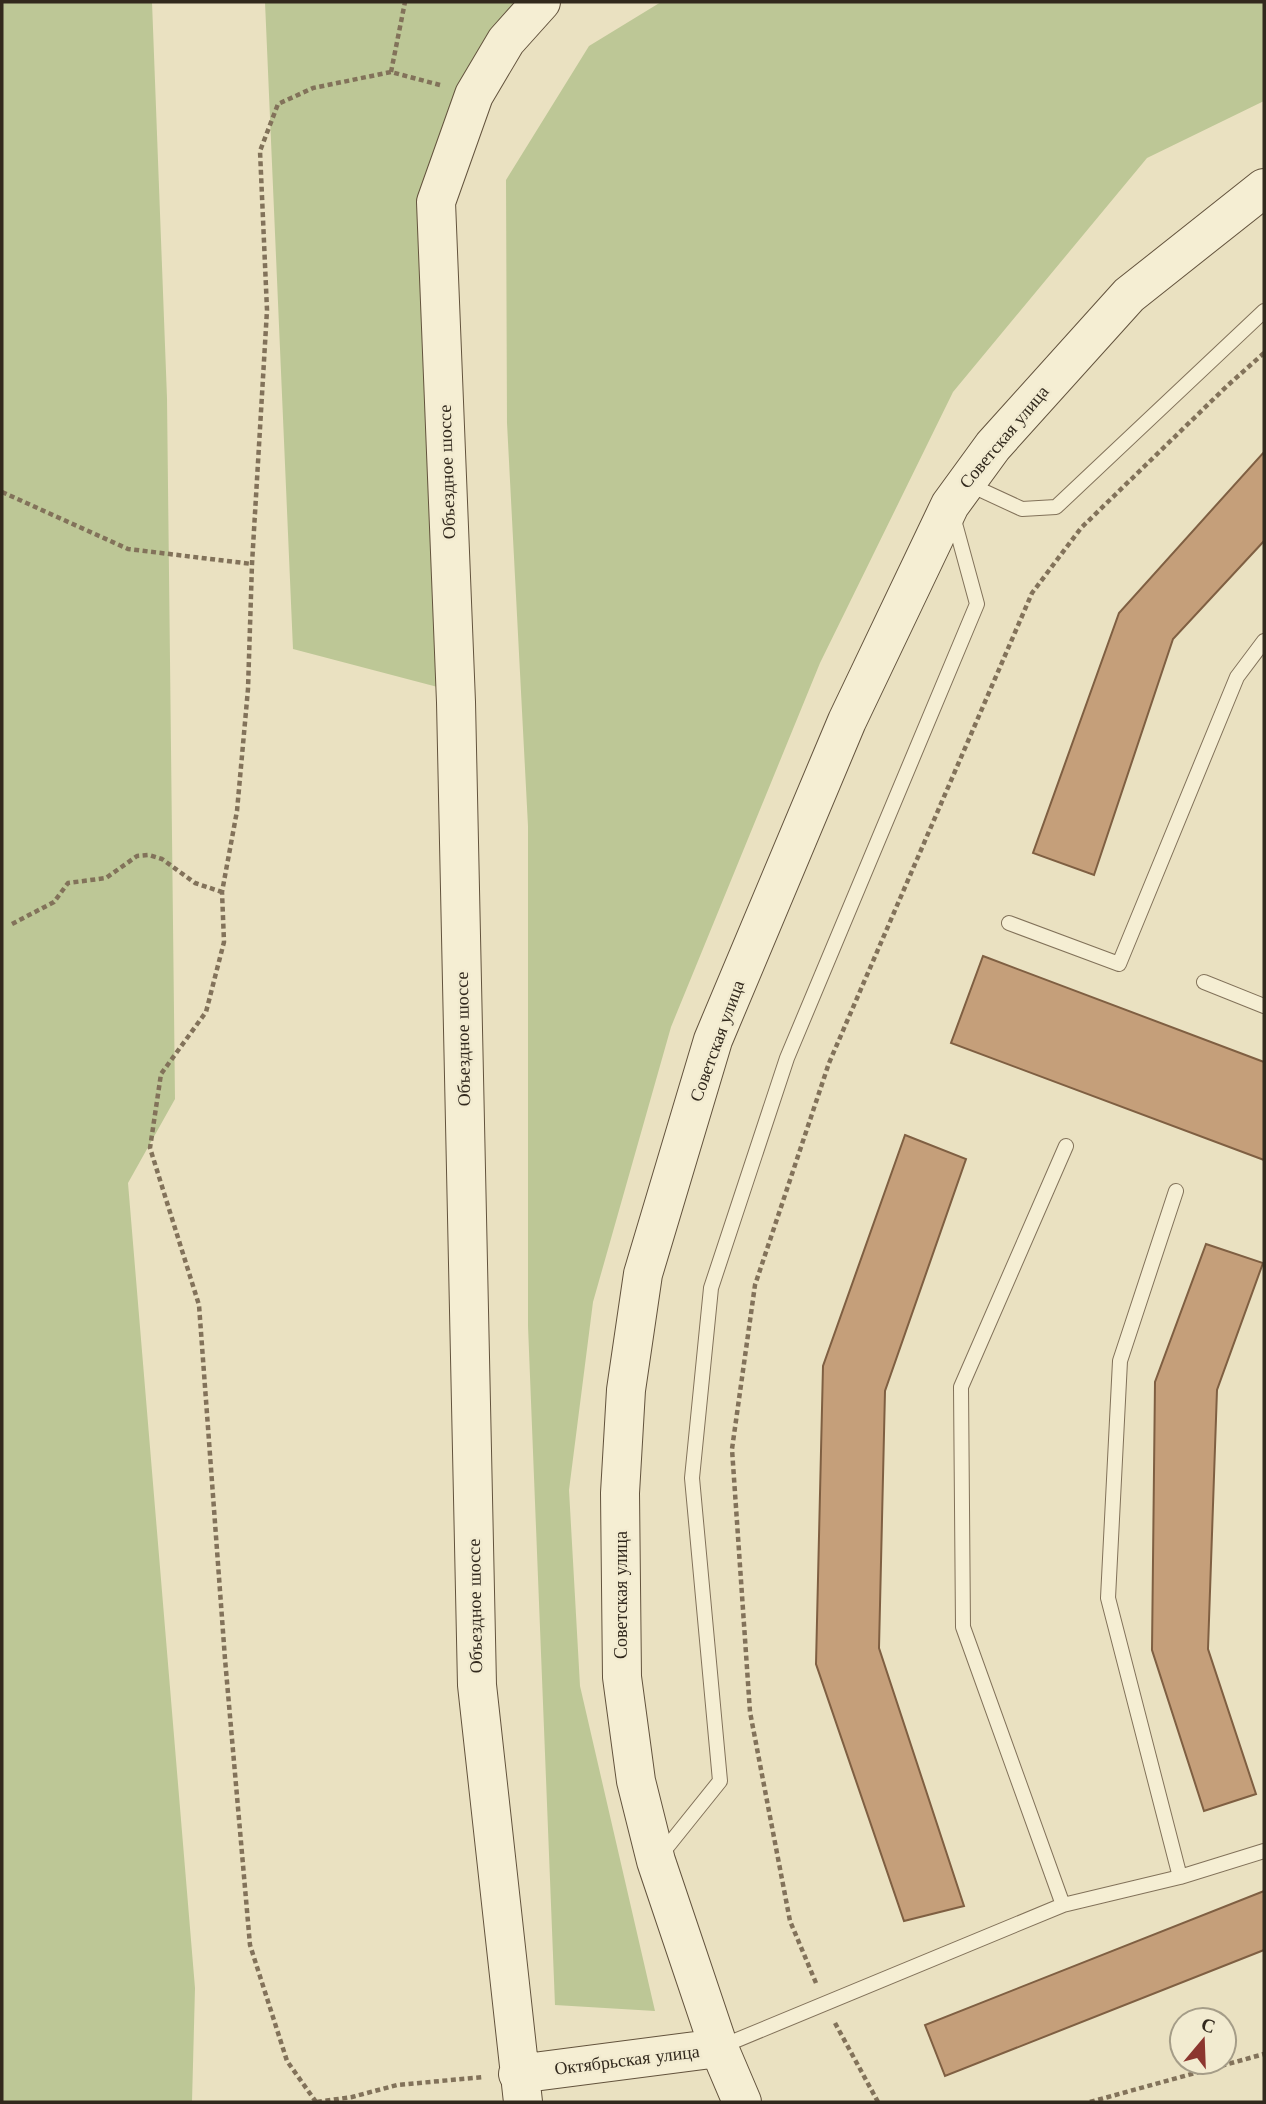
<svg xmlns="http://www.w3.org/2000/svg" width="1266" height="2104" font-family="'Libre Baskerville',serif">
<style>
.green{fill:#bdc796}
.building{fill:#c59f7a;stroke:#7f5f42;stroke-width:2}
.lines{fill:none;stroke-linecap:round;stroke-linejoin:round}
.lane-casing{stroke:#82725a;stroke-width:16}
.secondary-casing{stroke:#63533d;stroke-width:40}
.path{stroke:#82725a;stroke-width:4.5;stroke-dasharray:5 3.5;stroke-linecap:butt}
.lane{stroke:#f5eed3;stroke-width:14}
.secondary{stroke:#f5eed3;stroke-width:38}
.labels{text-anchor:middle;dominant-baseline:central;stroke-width:5;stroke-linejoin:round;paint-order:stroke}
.street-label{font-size:18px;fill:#32291d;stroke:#f2ebd0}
</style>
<rect width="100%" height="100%" fill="#eae1c1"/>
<path class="green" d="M2,2H152L167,398L175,1099L128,1183L195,1988L192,2102H2Z
M265,2H532L429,207L449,690L293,649Z
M661,2H1264V101L1147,158L953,392L820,663L671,1027L593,1302L569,1490L580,1686L655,2011L555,2005L528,1326V826L507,423L506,180L589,46Z"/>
<path class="building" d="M1264,452V541L1173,639L1094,875L1033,853L1119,613Z
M983,956L1264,1062V1160L951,1043Z
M905,1135L966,1159L885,1391L879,1648L964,1906L904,1921L816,1664L823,1366Z
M1206,1244L1263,1263L1217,1390L1208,1649L1256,1794L1204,1811L1152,1650L1155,1382Z
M1264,1891V1950L945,2076L925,2025Z"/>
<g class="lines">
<g class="lane-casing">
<path id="lane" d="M968,484L1022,509L1056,507L1264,311
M1009,923L1119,964L1237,677L1264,641
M1204,982L1264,1006
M1176,1191L1120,1361L1108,1598L1180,1877
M659,1857L720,1781L692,1478L711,1288L787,1058L977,604L953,516
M1063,1905L963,1627L961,1387L1066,1146
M720,2047L1063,1905L1180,1877L1264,1851"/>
</g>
<g class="secondary-casing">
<path id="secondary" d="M518,2074L719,2048
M523,2102L477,1685L456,702L436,202L474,95L506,41L541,2
M742,2102L719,2048L656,1861L636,1781L622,1677L620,1493L626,1390L643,1274L713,1040L847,721L950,505L993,446L1129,295L1264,188"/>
</g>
<path class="path" d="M391,72L405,2
M2,492L128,549L252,564
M12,924L54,902L68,883L106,878L137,856L149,855L162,859L195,883L222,892
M816,1983L790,1921L750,1712L732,1449L755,1285L829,1063L1032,593L1081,528L1227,386L1264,353
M835,2023L878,2102
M316,2102L287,2061L250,1945L225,1659L199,1305L150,1148L161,1074L206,1012L224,942L222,892L237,811L248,689L252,564L267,310L260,151L278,104L313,88L391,72L440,85
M317,2102L352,2097L397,2085L484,2077
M1090,2102L1264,2054"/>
<use href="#lane" class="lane"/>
<use href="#secondary" class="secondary"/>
</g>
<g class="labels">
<g class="street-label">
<text transform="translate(1004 437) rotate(-50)">Советская улица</text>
<text transform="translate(447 472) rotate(-92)">Объездное шоссе</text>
<text transform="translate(463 1039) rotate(-91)">Объездное шоссе</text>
<text transform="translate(717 1041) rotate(-70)">Советская улица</text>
<text transform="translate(621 1595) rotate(-90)">Советская улица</text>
<text transform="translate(475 1606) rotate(-91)">Объездное шоссе</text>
<text transform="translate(627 2060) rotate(-7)">Октябрьская улица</text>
</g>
</g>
<rect width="1266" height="2104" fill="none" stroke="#32291d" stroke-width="7"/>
<g transform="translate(1203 2041) rotate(19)"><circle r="33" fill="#f2ebd0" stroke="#a59d88" stroke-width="2"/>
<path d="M0-5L12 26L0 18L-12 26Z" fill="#8c362f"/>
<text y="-10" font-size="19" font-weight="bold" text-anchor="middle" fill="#32291d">С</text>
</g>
</svg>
